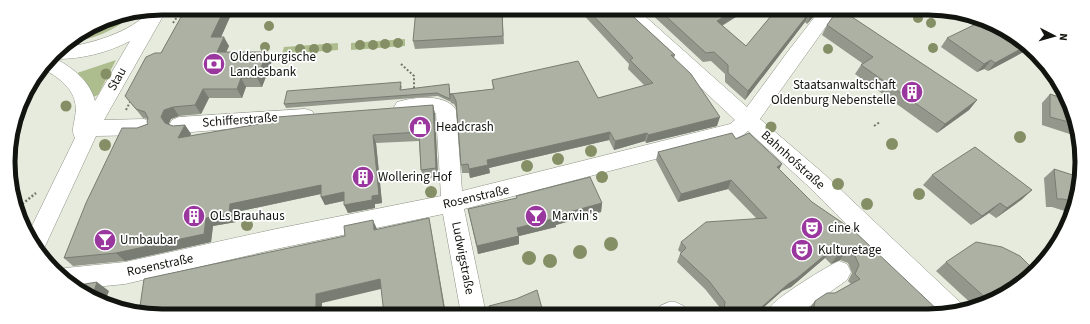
<svg xmlns="http://www.w3.org/2000/svg" width="1090" height="324" font-family="'Source Sans 3',sans-serif">
<style>
.green{fill:#aebd8e}
.lines{fill:none;stroke-linecap:round;stroke-linejoin:round}
.minor-casing{stroke:#8c9083;stroke-width:1}
.path-far1{stroke:#73766d;stroke-width:2;stroke-dasharray:2 2;stroke-linecap:butt}
.path{stroke:#73766d;stroke-width:2.5;stroke-dasharray:2 2;stroke-linecap:butt}
.minor{fill:#fff;fill-rule:evenodd}
.tree{fill:#858f66}
.wall{fill:#94988c}
.shaded-wall{fill:#787c72}
.building{fill:#acb1a3;stroke:#787c72}
.labels{text-anchor:middle;dominant-baseline:central;stroke-width:3.5;stroke-linejoin:round;paint-order:stroke}
.poi-label{font-size:13px;fill:#12140f;stroke:#fff;text-anchor:start}
.street-label{font-size:13px;fill:#12140f;stroke:#fff}
.rim{fill:none;stroke:#12140f;stroke-width:5}
</style>
<rect width="100%" height="100%" fill="#e6ebdd"/>
<path class="green" d="M134,13C116,31 92,40 68,42L103,20Z
M405,39V46L351,50V43Z
M338,43V50L282,54L284,47Z
M116,60L98,95L93,97L77,73Z"/>
<g class="lines">
<g class="minor-casing">
<path id="minor" d="M162,8L167,9L104,120L144,119L151,122L154,127L151,132L144,135L96,136L41,255L34,248L28,234L75,138C71,130 74,125 75,117C80,93 62,79 43,69L60,47C84,47 136,31 148,11ZM130,41L95,101C90,81 73,68 56,59C82,59 107,53 130,41Z
M620,10H638L747,107L789,50L820,10L837,11L760,119L823,173L963,305L965,310L948,315H938L807,185L748,131L743,135L736,138L464,209L486,314H461L443,214L276,249L125,284L75,289L57,271L65,268L125,262L276,229L441,196L436,113L404,114L397,112L394,107L397,102C413,97 446,93 456,110L462,191L730,124L735,120L622,14Z
M305,109L312,111L315,116L312,121L305,123L179,133L172,130L169,125L172,120L179,117Z
M839,261L847,264L851,272L847,280L799,314H768C768,312 769,308 771,306C779,296 827,266 839,261Z
M669,302H675L684,306L687,314H657L660,306Z"/>
</g>
<path class="path-far1" d="M173,23L183,8
M401,64L414,76V88
M850,99L856,103
M126,110L131,100
M874,126L880,122"/>
<path class="path" d="M16,209L36,193"/>
<use href="#minor" class="minor"/>
</g>
<g class="tree">
<circle cx="918" cy="18" r="5"/>
<circle cx="931" cy="23" r="5"/>
<circle cx="269" cy="26" r="5"/>
<circle cx="398" cy="43" r="5"/>
<circle cx="385" cy="44" r="5"/>
<circle cx="360" cy="45" r="5"/>
<circle cx="373" cy="45" r="5"/>
<circle cx="265" cy="47" r="5"/>
<circle cx="327" cy="48" r="5"/>
<circle cx="933" cy="48" r="5"/>
<circle cx="300" cy="49" r="5"/>
<circle cx="314" cy="49" r="5"/>
<circle cx="828" cy="49" r="5"/>
<circle cx="106" cy="74" r="5.5"/>
<circle cx="66" cy="106" r="5.5"/>
<circle cx="771" cy="127" r="5.5"/>
<circle cx="1020" cy="137" r="6"/>
<circle cx="892" cy="144" r="6"/>
<circle cx="105" cy="145" r="6"/>
<circle cx="591" cy="151" r="6"/>
<circle cx="558" cy="159" r="6"/>
<circle cx="527" cy="166" r="6"/>
<circle cx="602" cy="177" r="6"/>
<circle cx="838" cy="184" r="6"/>
<circle cx="431" cy="192" r="6"/>
<circle cx="919" cy="194" r="6"/>
<circle cx="867" cy="204" r="6"/>
<circle cx="247" cy="225" r="6"/>
<circle cx="611" cy="244" r="7"/>
<circle cx="580" cy="252" r="7"/>
<circle cx="529" cy="258" r="7"/>
<circle cx="550" cy="261" r="7"/>
</g>
<path class="wall" d="M186,8H234L221,37L229,46L226,52L272,61L262,87H246L242,98H209L201,114L179,116L171,119L168,124L173,126L185,125L191,134L190,136L433,105L435,114L438,177L423,179L421,170L419,141L376,143L382,203L375,204V208L348,213L344,201L325,205L321,197V194L236,212V222L213,226L211,242L125,261L73,266L64,258L137,128L148,124V119L143,118L125,96L161,53Z
M502,9L504,44L415,49L413,41L457,11Z
M579,10H626L675,55L674,58L717,126L646,143L645,141L614,150L609,140L489,168L490,173L470,178L469,173H462L461,165L456,108L454,104L451,103V101V102L438,96L286,108L284,104L402,86L401,90L450,88V94L493,89L492,80L598,98L645,86L628,69L629,64Z
M647,10H747L722,26L746,46L776,10H819L807,24L805,22L745,100L725,82V74L711,61L703,62Z
M827,25L977,100L969,110L937,133L855,74L861,65L862,63L822,35Z
M1014,34L1029,49L988,71L984,69L977,72L941,47L947,38Z
M1050,94L1065,99L1079,132V137L1042,125V103Z
M736,139L782,164L779,169L812,202L943,315L809,310V308L815,301L835,293L851,284L848,281L852,273L848,263L840,260L831,264L825,258L791,287L782,291L756,314H720L721,309L705,289L677,262L680,254L681,253L678,250L681,242L756,218L728,189L678,202L656,160L658,152Z
M1054,169L1079,192L1071,213L1052,207H1046L1044,178Z
M932,175L1032,190L1021,200L996,218L989,213L971,225L923,185Z
M516,196L602,203L601,212L556,225V227L519,236V244L478,254L468,209L517,198Z
M946,262L1030,278L987,304L975,307L936,271Z"/>
<path class="shaded-wall" d="M225,8H234L217,46L211,37Z
M735,10H747L714,30L717,21Z
M815,10H819L807,24L811,15Z
M809,13L805,22L745,100L748,91Z
M224,37L229,46L222,61L217,52Z
M1026,46L1029,49L988,71L995,63Z
M267,52L272,61L262,87L257,78Z
M991,60L984,69L977,72L984,64Z
M241,78L246,87L242,98L237,89Z
M203,89L209,98L201,114L195,105Z
M977,100L969,110L937,133L945,124Z
M433,105L435,114L438,177L436,168Z
M173,107L179,116L171,119L168,126L171,131L161,117L164,110Z
M720,117L717,126L646,143L648,135Z
M185,125L191,134L185,147L178,138Z
M610,132L609,140L489,168L490,173L470,178L469,169L487,160Z
M647,133L645,141L614,150L615,141Z
M373,135L376,143L382,203L375,204V208L348,213L344,205L372,196Z
M782,164L777,173V167Z
M731,180L728,189L678,202L681,194Z
M321,185L325,193L236,212V222L213,226L211,242L125,261L116,253L230,204Z
M1032,190L1021,200L996,218L1007,208Z
M344,192L347,200L325,205L321,197Z
M602,203L601,212L556,225V227L519,236V244L478,254L477,246L517,228L555,216Z
M1000,203L989,213L971,225L982,216Z
M429,218L431,228L446,314H445Z
M373,220L377,229L374,230Z
M831,250L825,258L791,287L782,291L756,314H754L756,312L788,284Z
M846,252L840,260L831,264L837,256Z
M380,279L385,288L322,303V313H316V294Z
M97,282L109,291L105,302L92,297Z
M252,309L255,313H235Z"/>
<path class="building" d="M186,8H225L211,37H224L217,52H267L257,78H241L237,89H203L195,105L173,107L164,110L161,117L165,123L173,126L185,125L178,138L276,121L277,117L433,105L436,168L421,170L419,132L373,135L379,195L372,196V200L344,205V192L321,197V185L230,204L229,214L206,218L204,234L116,253L64,258L86,203L122,128H137L148,124L147,122L148,118L145,112L136,109L125,96L146,57L155,53H161Z
M416,9H456V11L502,9L503,36L413,41Z
M588,10H626L675,55H671L691,74L720,117L648,135L647,133L615,141L610,132L487,160L488,165L469,169L468,164L461,165L456,101L453,95L450,94L494,89L492,80L578,61L598,98L653,83L630,60L633,58Z
M659,10H735L717,21L746,46L776,10H815L811,15L809,13L748,91L728,73V65L714,52L706,53Z
M837,11H843L977,100L945,124L861,65L873,57L827,25Z
M982,21L1014,34L1026,46L995,63L991,60L984,64L947,38Z
M401,82L400,90L449,84L450,99L437,93L284,104L287,91Z
M1050,94L1065,99L1076,124L1050,117Z
M732,133L736,139L749,133L782,164L777,167L812,202L853,230L943,315L800,314L814,307L815,301L827,293H835L860,279L855,274L859,265L855,256L846,252L837,256L831,250L796,279L788,284L756,312L724,310L725,302L709,281L680,254L686,248L681,242L706,222L767,218L731,180L681,194L658,152Z
M975,147L1032,190L1007,208L1000,203L982,216L932,175Z
M1054,169L1079,177V192L1075,202L1063,199H1057Z
M590,177L602,203L555,216L556,218L517,228L519,236L477,246L468,209L517,198L516,196Z
M429,218L445,314H384L380,279L316,294V313H252V309L235,313H139L144,279L345,236L344,226L373,220L374,230Z
M976,242L1002,247L1020,256L1035,271L1030,278L990,302L946,262Z
M97,282L92,297L77,290L73,286Z
M537,290L543,312L538,314H490L489,306L516,299Z"/>
<defs>
<g id="bank-disc" transform="scale(1.15)"><circle r="9.5" fill="#9a379e" stroke="#fff"/><path d="M-6-4H6V4H-6ZM0-2.3a2.3 2.3 0 1 0 0 4.6a2.3 2.3 0 1 0 0-4.6Z" fill="#fff"/></g>
<g id="building-disc" transform="scale(1.15)"><circle r="9.5" fill="#9a379e" stroke="#fff"/><path d="M-4-6H4V6H1V3H-1V6H-4ZM-2.5-4.3h1.7v1.8h-1.7ZM.8-4.3h1.7v1.8H.8ZM-2.5-1h1.7V.8h-1.7ZM.8-1h1.7V.8H.8Z" fill="#fff"/></g>
<g id="shop-disc" transform="scale(1.15)"><circle r="9.5" fill="#9a379e" stroke="#fff"/><path d="M-5-2.5h2.3a2.7 3.5 0 0 1 5.4 0H5L5.5 6h-11ZM-1.5-2.5h3a1.5 2.3 0 0 0-3 0Z" fill="#fff"/></g>
<g id="bar-disc" transform="scale(1.15)"><circle r="9.5" fill="#9a379e" stroke="#fff"/><path d="M-6-5H6L.8 .8V4.5H3.5V6h-7V4.5H-.8V.8Z" fill="#fff"/></g>
<g id="theatre-disc" transform="scale(1.15)"><circle r="9.5" fill="#9a379e" stroke="#fff"/><path d="M-5-5.5Q0-4 5-5.5V0Q5 5 0 6Q-5 5-5 0ZM-3.3-2.5H-1v1.5H-3.3ZM1-2.5H3.3v1.5H1ZM-2.8 1Q0 5.5 2.8 1Z" fill="#fff"/></g>
</defs>
<g fill-rule="evenodd">
<use href="#bank-disc" x="214" y="64"/>
<use href="#building-disc" x="912" y="92"/>
<use href="#shop-disc" x="420" y="127"/>
<use href="#building-disc" x="363" y="177"/>
<use href="#building-disc" x="194" y="216"/>
<use href="#bar-disc" x="536" y="216"/>
<use href="#theatre-disc" x="812" y="228"/>
<use href="#bar-disc" x="105" y="240"/>
<use href="#theatre-disc" x="802" y="250"/>
</g>
<g class="labels">
<g class="poi-label">
<text x="230" y="57">Oldenburgische<tspan x="230" dy="15">Landesbank</tspan></text>
<text x="896" y="85" text-anchor="end">Staatsanwaltschaft<tspan x="896" dy="15">Oldenburg Nebenstelle</tspan></text>
<text x="436" y="127">Headcrash</text>
<text x="378" y="177">Wollering Hof</text>
<text x="210" y="216">OLs Brauhaus</text>
<text x="552" y="216">Marvin's</text>
<text x="828" y="228">cine k</text>
<text x="120" y="240">Umbaubar</text>
<text x="818" y="250">Kulturetage</text>
</g>
<g class="street-label">
<text transform="translate(117 79) rotate(-61)">Stau</text>
<text transform="translate(240 120) rotate(-4)">Schifferstraße</text>
<text transform="translate(793 160) rotate(42)">Bahnhofstraße</text>
<text transform="translate(476 197) rotate(-13)">Rosenstraße</text>
<text transform="translate(463 258) rotate(79)">Ludwigstraße</text>
<text transform="translate(160 265) rotate(-12)">Rosenstraße</text>
</g>
</g>
<path d="M0 0H1090V324H0ZM162 15H928A147 147 0 0 1 1075 162V162A147 147 0 0 1 928 309H162A147 147 0 0 1 15 162V162A147 147 0 0 1 162 15Z" fill="#fff" fill-rule="evenodd"/>
<path class="rim" d="M162 15H928A147 147 0 0 1 1075 162V162A147 147 0 0 1 928 309H162A147 147 0 0 1 15 162V162A147 147 0 0 1 162 15Z"/>
<g transform="translate(1054 36) rotate(96)" stroke="#ffffff" stroke-width="3" paint-order="stroke">
<path d="M0-3L7 15L0 10L-7 15Z" fill="#12140f"/>
<text y="-6" font-size="11" font-weight="bold" text-anchor="middle" fill="#12140f">N</text>
</g>
</svg>
